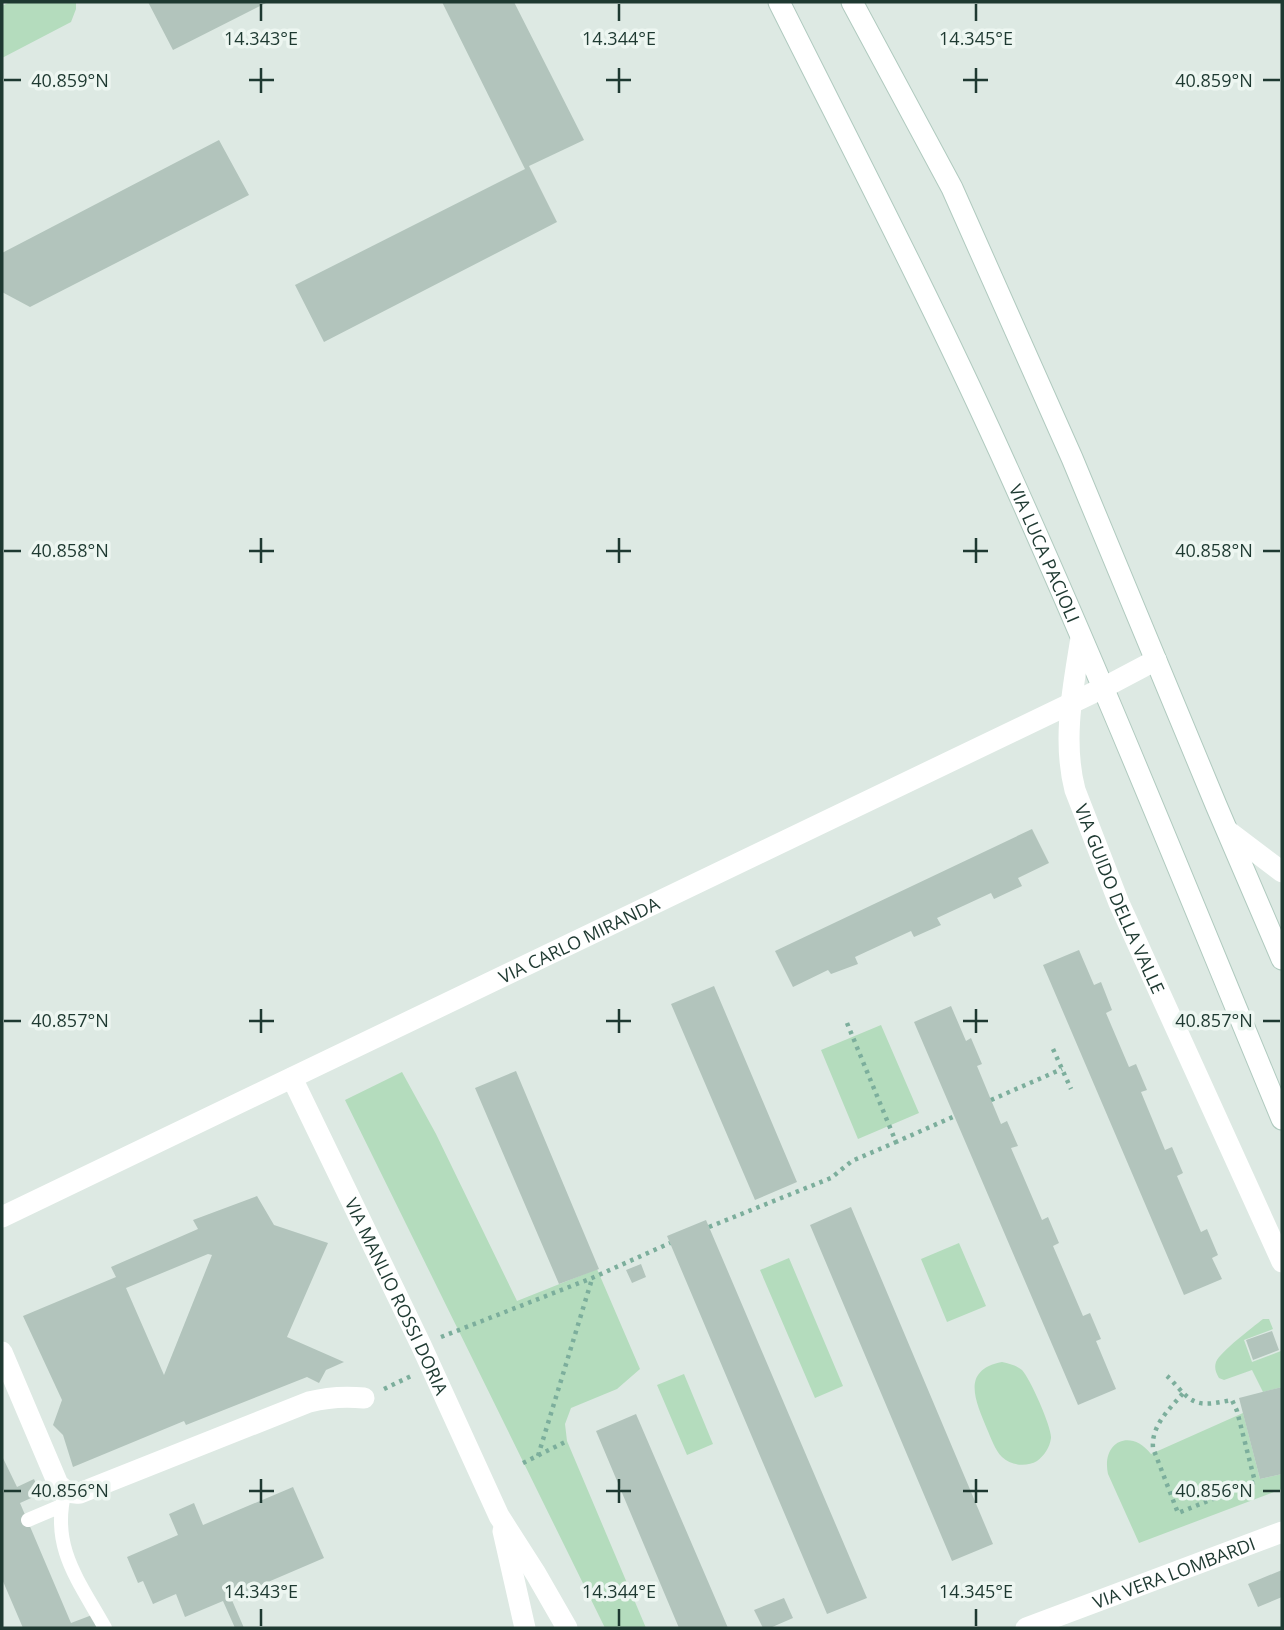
<svg xmlns="http://www.w3.org/2000/svg" width="1284" height="1630" font-family="'Open Sans',sans-serif">
<style>
.green{fill:#b4dcbd}
.building{fill:#b2c4bc;fill-rule:evenodd}
.lines{fill:none;stroke-linecap:round;stroke-linejoin:round}
.secondary-casing{stroke:#b0cabf;stroke-width:23}
.path{stroke:#7cae9c;stroke-width:4.5;stroke-dasharray:3.5 5;stroke-linecap:butt}
.lane{stroke:#fff;stroke-width:14}
.street{stroke:#fff;stroke-width:21}
.secondary{stroke:#fff;stroke-width:21}
.ticks{fill:none;stroke:#1e3931;stroke-width:2.5}
.labels{text-anchor:middle;dominant-baseline:central;stroke-width:7;stroke-linejoin:round;paint-order:stroke}
.street-label{font-size:18px;fill:#1e3931;stroke:#edf6f1}
.ticks-label{font-size:18px;text-anchor:middle;fill:#1e3931;stroke:#edf6f1;stroke-width:7;stroke-linejoin:round;paint-order:stroke}
</style>
<rect width="100%" height="100%" fill="#dde9e3"/>
<path class="green" d="M10,2H76V9L71,22L2,58V6Z
M881,1025L919,1113L858,1139L821,1050Z
M402,1072L436,1134L517,1301L597,1269L640,1369L617,1389L571,1408L565,1424L567,1441L646,1628H605L345,1100Z
M959,1243L986,1306L947,1322L921,1259Z
M789,1258L843,1386L815,1398L760,1270Z
M1263,1319H1269L1273,1329L1244,1340L1252,1362L1281,1351L1282,1355V1387L1263,1392L1252,1370L1224,1380L1219,1378C1216,1373 1214,1368 1216,1362C1221,1351 1252,1328 1263,1319Z
M1002,1362C1010,1364 1016,1365 1022,1370C1030,1378 1052,1428 1051,1438C1050,1447 1044,1456 1037,1461C1027,1467 1011,1466 1002,1457C995,1450 991,1438 987,1429C976,1402 960,1370 1002,1362Z
M684,1374L713,1444L687,1455L657,1385Z
M1243,1413L1260,1479L1282,1474V1489L1139,1543L1108,1474C1101,1441 1131,1428 1151,1454Z"/>
<path class="building" d="M148,2H268L173,50Z
M442,2H514L584,140L529,166L557,222L324,342L295,285L525,169Z
M219,140L249,195L30,307L2,292V253Z
M1032,829L1049,863L1018,878L1022,886L994,899L991,893L937,918L941,925L914,937L911,931L855,957L858,964L831,974L828,970L793,987L775,951Z
M1079,950L1094,985L1101,982L1112,1010L1106,1013L1129,1067L1136,1064L1147,1090L1141,1092L1165,1150L1172,1147L1183,1173L1177,1176L1201,1232L1207,1229L1218,1255L1212,1258L1222,1279L1184,1295L1043,965Z
M714,986L797,1182L755,1200L671,1004Z
M951,1006L966,1041L971,1038L982,1064L977,1066L1001,1124L1007,1121L1018,1146L1011,1148L1042,1220L1048,1217L1059,1243L1053,1246L1083,1316L1090,1313L1101,1339L1096,1341L1116,1389L1078,1405L914,1022Z
M516,1071L599,1269L559,1284L475,1088Z
M257,1196L274,1225L328,1243L287,1337L344,1362L326,1370L319,1383L307,1377L186,1425L184,1421L73,1467L63,1435L53,1425L62,1400L23,1316L116,1277L111,1267L198,1229L193,1220ZM208,1254L212,1255L164,1375L126,1288Z
M851,1207L993,1544L952,1561L810,1225Z
M706,1220L867,1598L827,1614L667,1236Z
M641,1264L646,1277L632,1283L626,1270Z
M1272,1331L1279,1350L1253,1360L1246,1340Z
M1282,1387V1474L1260,1479L1239,1398Z
M636,1414L728,1628H679L596,1431Z
M2,1456L17,1487L34,1479L40,1494L20,1503L71,1623L92,1615L97,1628H23L2,1579Z
M293,1487L324,1558L231,1598L244,1628H235L223,1601L185,1617L176,1594L153,1604L143,1581L138,1583L127,1557L178,1535L169,1514L194,1503L203,1525Z
M1282,1570V1597L1258,1607L1248,1584Z
M784,1598L793,1618L770,1628H763L754,1610Z"/>
<g class="lines">
<g class="secondary-casing">
<g id="secondary">
<path id="s5" d="M779,2C853,150 930,298 999,450C1099,670 1189,895 1282,1119"/>
<path d="M852,2L952,188L1072,458L1216,805L1282,959"/>
</g>
</g>
<path class="path" d="M847,1023L896,1142L955,1116
M1053,1049L1071,1089
M991,1100L1062,1069
M709,1227L831,1178L852,1161L896,1142
M441,1337L592,1278L670,1243
M1167,1376C1174,1382 1184,1396 1192,1400C1203,1407 1220,1402 1232,1400L1237,1411L1255,1482L1178,1513L1153,1448C1151,1425 1170,1409 1184,1392
M384,1389L411,1376
M538,1456L592,1279
M523,1463L567,1441"/>
<path class="lane" d="M65,1491C50,1547 79,1581 105,1628
M28,1520L61,1506"/>
<g class="street">
<path id="s1" d="M1081,638C1073,688 1062,740 1075,790L1119,903L1282,1262"/>
<path d="M1228,831L1282,872"/>
<path id="s2" d="M292,1078L421,1345L499,1516L536,1574L567,1628"/>
<path id="s3" d="M2,1217L1103,688L1156,660"/>
<path d="M2,1352L58,1484C65,1491 70,1494 80,1493L309,1402C328,1397 344,1396 364,1398"/>
<path d="M503,1531L525,1628"/>
<path id="s4" d="M1026,1628L1282,1532"/>
</g>
<use href="#secondary" class="secondary"/>
</g>
<path class="ticks" d="M261,4V21M619,4V21M976,4V21M261,68V93M619,68V93M976,68V93M4,80H21M249,80H274M606,80H631M963,80H988M1263,80H1280M261,538V563M619,538V563M976,538V563M4,551H21M249,551H274M606,551H631M963,551H988M1263,551H1280M261,1009V1033M619,1009V1033M976,1009V1033M4,1021H21M249,1021H274M606,1021H631M963,1021H988M1263,1021H1280M261,1479V1503M619,1479V1503M976,1479V1503M4,1491H21M249,1491H274M606,1491H631M963,1491H988M1263,1491H1280M261,1609V1626M619,1609V1626M976,1609V1626"/>
<g class="labels">
<g class="street-label">
<text stroke="none"><textPath href="#s5" startOffset="612">VIA LUCA PACIOLI</textPath></text>
<text stroke="none"><textPath href="#s1" startOffset="271">VIA GUIDO DELLA VALLE</textPath></text>
<text stroke="none"><textPath href="#s3" startOffset="640">VIA CARLO MIRANDA</textPath></text>
<text stroke="none"><textPath href="#s2" startOffset="242">VIA MANLIO ROSSI DORIA</textPath></text>
<text stroke="none"><textPath href="#s4" startOffset="158">VIA VERA LOMBARDI</textPath></text>
</g>
</g>
<g class="ticks-label">
<text x="261" y="45">14.343°E</text>
<text x="619" y="45">14.344°E</text>
<text x="976" y="45">14.345°E</text>
<text x="70" y="87">40.859°N</text>
<text x="1214" y="87">40.859°N</text>
<text x="70" y="557">40.858°N</text>
<text x="1214" y="557">40.858°N</text>
<text x="70" y="1027">40.857°N</text>
<text x="1214" y="1027">40.857°N</text>
<text x="70" y="1497">40.856°N</text>
<text x="1214" y="1497">40.856°N</text>
<text x="261" y="1598">14.343°E</text>
<text x="619" y="1598">14.344°E</text>
<text x="976" y="1598">14.345°E</text>
</g>
<rect width="1284" height="1630" fill="none" stroke="#1e3931" stroke-width="7"/>
</svg>
